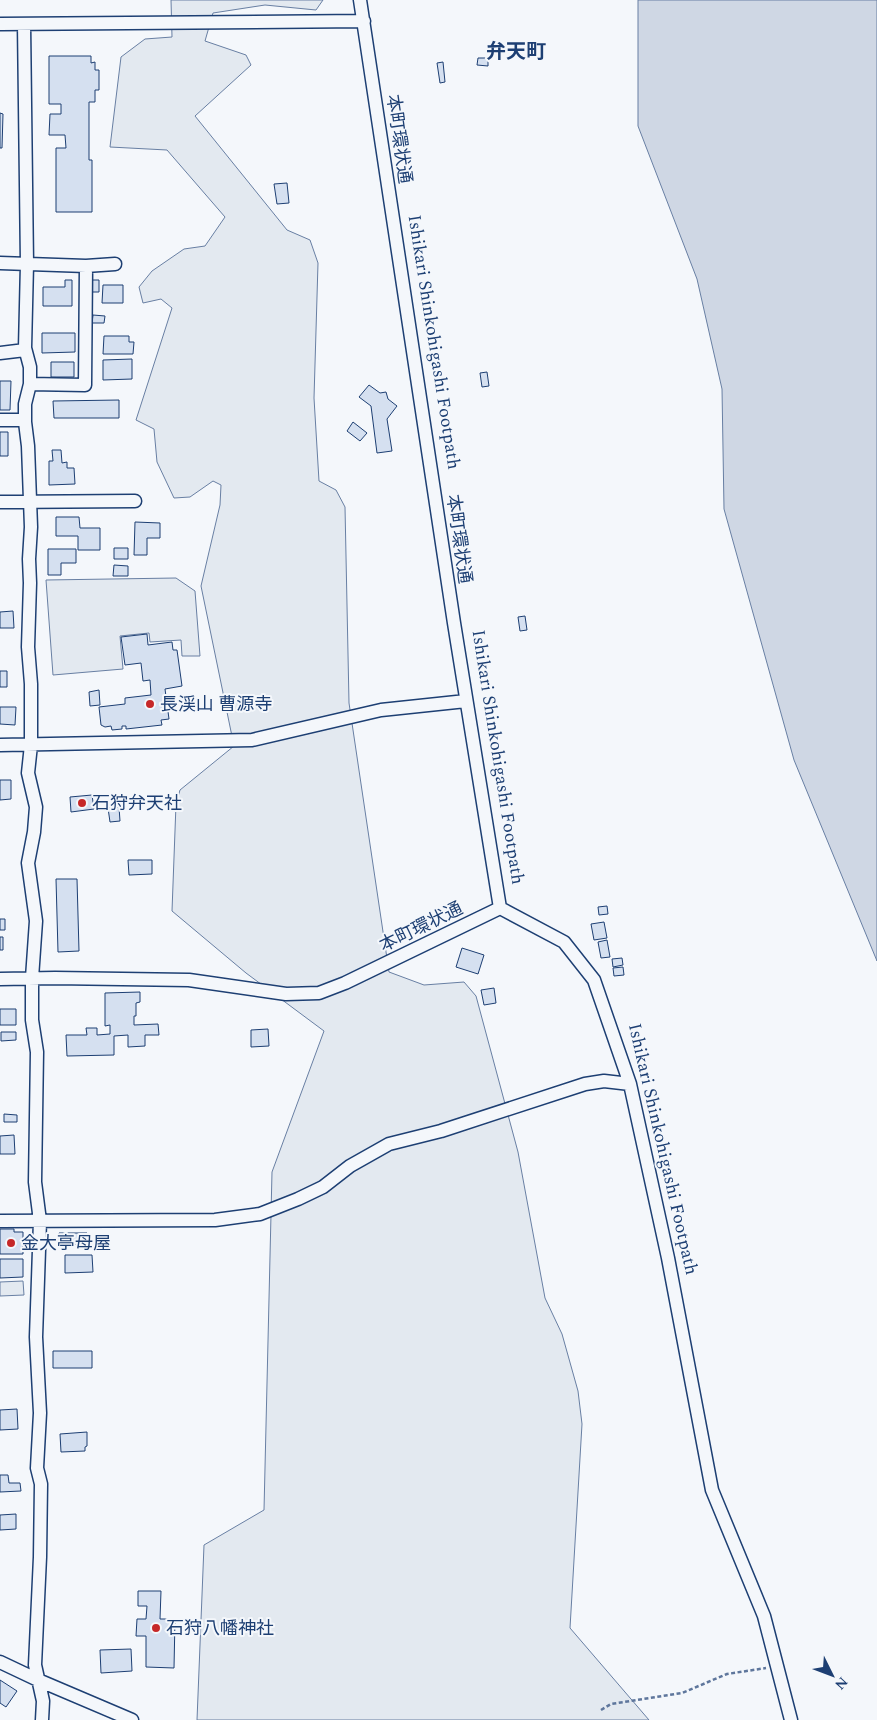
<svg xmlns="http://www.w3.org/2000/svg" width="877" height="1720" font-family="Spectral,'Noto Sans JP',serif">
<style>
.green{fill:#e3e9f0;stroke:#687fa3}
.water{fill:#cfd7e4;stroke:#687fa3}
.building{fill:#d5e0f0;stroke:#1d3f73}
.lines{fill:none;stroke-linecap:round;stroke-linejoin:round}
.street-casing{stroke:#1d3f73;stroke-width:15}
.path{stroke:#5e769c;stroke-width:2.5;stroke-dasharray:4 2.5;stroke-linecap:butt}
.street{stroke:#f4f7fb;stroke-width:12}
.poi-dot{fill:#c62828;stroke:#f4f7fb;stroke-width:2}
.labels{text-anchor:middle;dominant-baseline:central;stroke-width:4;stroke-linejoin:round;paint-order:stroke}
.street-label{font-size:18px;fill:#1d3f73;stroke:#f4f7fb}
.poi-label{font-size:18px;fill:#1d3f73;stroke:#f4f7fb;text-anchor:start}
.quarter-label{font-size:20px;font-weight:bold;fill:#1d3f73;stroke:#f4f7fb}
</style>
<rect width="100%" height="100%" fill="#f4f7fb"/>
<path class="green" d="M171,0H323L316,10L265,5L213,13L205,41L246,55L251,65L195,116L287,230L310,240L318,263L314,398L319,481L336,490L345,507L349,703L389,972L424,985L464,982L476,996L518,1152L545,1298L562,1334L578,1391L582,1424L570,1628L649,1720H197L204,1545L264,1510L272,1172L324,1031L246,973L172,911L176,804L180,790L234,746L201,586L220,505L221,485L213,481L190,497L174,498L157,462L154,429L136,420L172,308L161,299L143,303L139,287L152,271L184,249L205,246L225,217L167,150L110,147L121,57L145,39L172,37Z
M176,578L195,591L200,656H182L181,640L150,642L149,633L120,636L123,669L53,675L46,580Z
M23,1281L24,1295L0,1296V1282Z"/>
<path class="water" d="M638,0H877V961L794,760L724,509L722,389L697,279L638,126Z"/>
<path class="building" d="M49,56H91V63L95,62V70H99V90H95V102H89V160H92V212H56V148H66L65,135H49L50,114H61V104H49Z
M478,58H488V66L477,65Z
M443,62L445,82L440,83L437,63Z
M0,113L3,114L2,148H0Z
M287,183L289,203L277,204L274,184Z
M65,280H72V306H43V287H65Z
M91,280H99V292H91Z
M103,285H123V303H102Z
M93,315L105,316L104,323H92Z
M42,333H75V352L42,353Z
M104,336H129V342H134L133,354H103Z
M132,359V379L103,380V360Z
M51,362H74V377H51Z
M487,372L489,386L482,387L480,373Z
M0,381H11L10,410H0Z
M369,385L380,393L386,392L388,399L397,406L387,419L392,451L377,453L371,406L359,397Z
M119,400V418H54L53,401Z
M353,422L367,433L360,441L347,431Z
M0,432H8V456H0Z
M52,450H61L62,463L67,462V468H74L75,484L49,485V461H53Z
M56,517H79L80,528H100V550H78V536H56Z
M135,522L160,523V538H147V555H134Z
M114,548H128V559H114Z
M48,549H76V563H61V575H48Z
M114,565L128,566V576H113Z
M13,611L14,628H0V612Z
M525,616L527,630L520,631L518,617Z
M147,634L148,645L172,642L173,650H177L182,686L165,689L169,719L161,720L162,725L126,729V726H122V729L112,730L111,726L105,727L101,725L99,707L125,704V698L151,695L150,680L143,681L141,663L125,665L121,637Z
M0,671H7V687H0Z
M99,690L100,705L90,706L89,692Z
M0,707H16L15,725L0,724Z
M0,780H11V799L0,800Z
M92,795L94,809L71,812L70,797Z
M119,807L120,821L110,822L108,808Z
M128,860H152V874L129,875Z
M56,879H77L79,951L58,952Z
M607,906L608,914L599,915L598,907Z
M0,919H5V930H0Z
M604,922L607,938L594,940L591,924Z
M0,937H3V950H0Z
M607,940L610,957L601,958L598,942Z
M462,948L484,955L478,974L456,967Z
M622,958L623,965L613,967L612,959Z
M623,967L624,975L614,976L613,968Z
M494,988L496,1003L484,1005L481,990Z
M140,992V1002L136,1003V1016H134V1025L158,1024L159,1035H145V1046L128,1047V1035L114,1036V1055L67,1056L66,1035H87L86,1028H97V1035L110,1034V1025L105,1026V993Z
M0,1009H16V1025H0Z
M268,1029L269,1046L251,1047V1030Z
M1,1032H16V1040L1,1041Z
M4,1114L17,1115V1122H4Z
M14,1135L15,1154H0V1136Z
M0,1229H14V1232H23V1254H0Z
M59,1233H87V1244H59Z
M65,1255H92L93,1272L65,1273Z
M0,1259H23V1277L0,1278Z
M53,1351H92V1368H53Z
M17,1409L18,1429L0,1430V1410Z
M87,1432V1446L85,1447V1451L61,1452L60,1434Z
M0,1475H8L9,1483H20L21,1491L0,1492Z
M16,1514V1529L0,1530V1515Z
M138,1591H161L160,1619H175L174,1668L146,1667V1636H136L137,1619H146L147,1606H138Z
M131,1649L132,1671L101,1673L100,1650Z
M0,1680L17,1691L6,1707L0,1703Z"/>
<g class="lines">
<g class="street-casing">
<path id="street" d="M0,24L364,21
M24,24L27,264L25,348L30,367V384L25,404V422L28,446L31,527L29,559L30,583L28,647L31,684V745L28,773L36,807L34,832L28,863L36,921L32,978V1020L37,1052L35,1182L40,1221L36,1337L40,1413L37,1468L41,1484L40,1557L35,1665L43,1701L42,1720
M0,263L86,266L115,264
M0,353L25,350
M30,384L85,385L86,266
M0,420H25
M0,502L135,501
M0,745L252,740L381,710L466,701
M500,908L564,942L594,980L630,1084L668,1258L712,1490L764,1616L791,1720
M0,979L55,978L189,980L286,994L319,993L345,983L500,908L454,623L360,0
M0,1221L215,1220L260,1214L298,1199L323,1187L350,1166L389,1144L441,1131L585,1084L604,1081L630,1084
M0,1662L38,1680L132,1720"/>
</g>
<path class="path" d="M601,1710L611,1704L682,1693L727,1674L766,1668"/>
<use href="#street" class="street"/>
</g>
<g class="poi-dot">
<circle cx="150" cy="704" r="5"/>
<circle cx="82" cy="803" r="5"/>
<circle cx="11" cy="1243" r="5"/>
<circle cx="156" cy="1628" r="5"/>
</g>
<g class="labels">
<g class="street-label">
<text transform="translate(399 139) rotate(82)">本町環状通</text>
<text transform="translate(434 342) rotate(81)">Ishikari Shinkohigashi Footpath</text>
<text transform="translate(459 539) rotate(82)">本町環状通</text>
<text transform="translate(498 757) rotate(81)">Ishikari Shinkohigashi Footpath</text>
<text transform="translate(421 927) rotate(-26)">本町環状通</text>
<text transform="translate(663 1149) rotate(77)">Ishikari Shinkohigashi Footpath</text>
</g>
<g class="poi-label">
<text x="160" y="704">長渓山 曹源寺</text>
<text x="92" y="803">石狩弁天社</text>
<text x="21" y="1243">金大亭母屋</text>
<text x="166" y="1628">石狩八幡神社</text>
</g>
<g class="quarter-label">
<text x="516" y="52">弁天町</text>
</g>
</g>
<g transform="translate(832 1675) rotate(132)" stroke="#f4f7fb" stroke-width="4" paint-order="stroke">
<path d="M0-4L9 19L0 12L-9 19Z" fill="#1d3f73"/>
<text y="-8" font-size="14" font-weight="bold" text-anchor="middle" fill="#1d3f73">N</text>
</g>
</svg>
